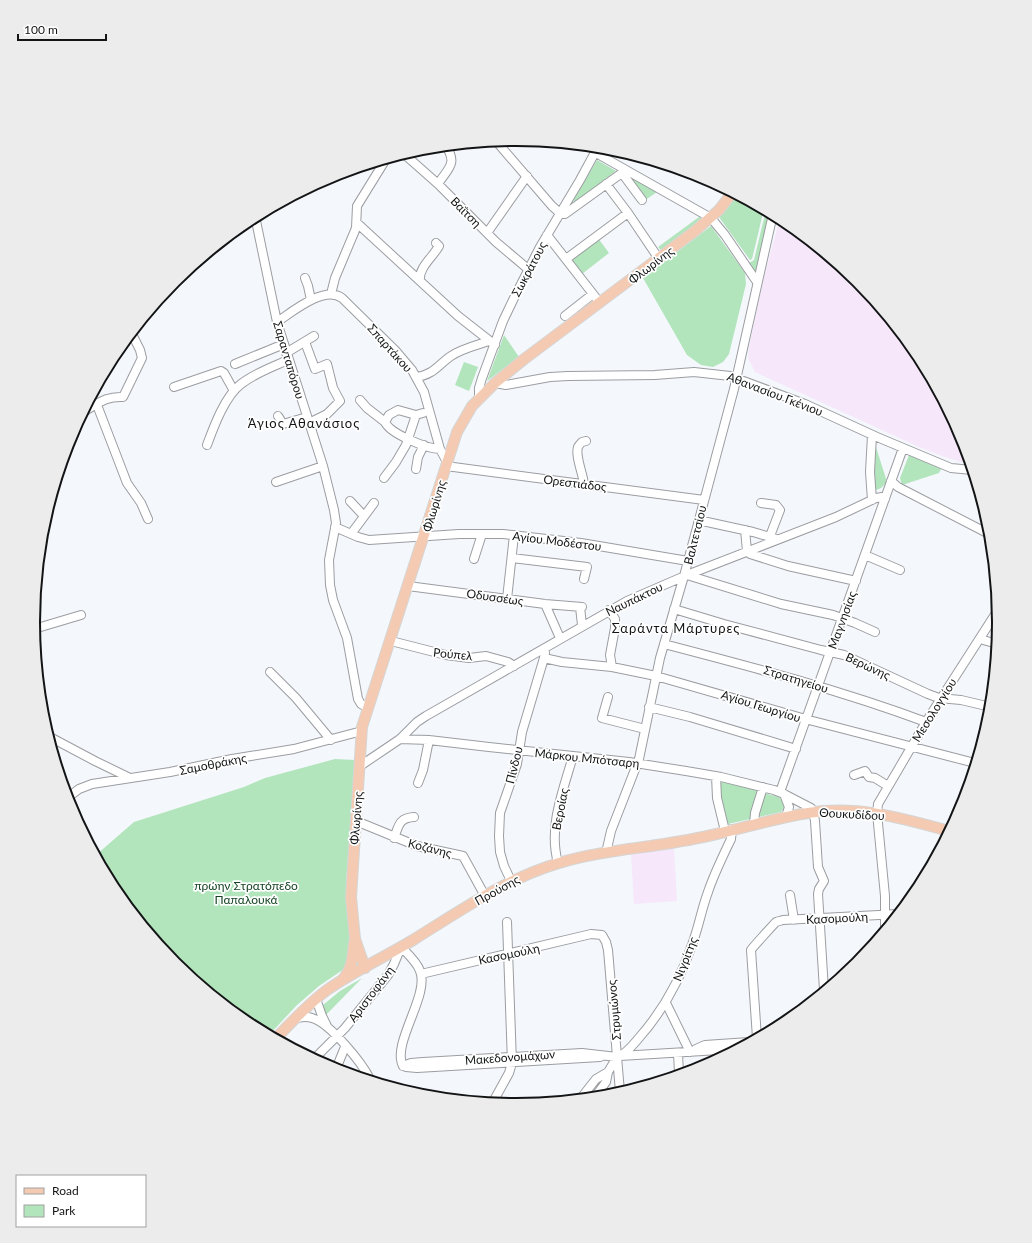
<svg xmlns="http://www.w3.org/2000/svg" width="1032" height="1243" font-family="Lato,sans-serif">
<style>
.education{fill:#f6e7fa}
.green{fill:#b2e5bc}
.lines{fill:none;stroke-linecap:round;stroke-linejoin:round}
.minor-casing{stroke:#9b9da1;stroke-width:10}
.major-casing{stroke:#d5d5d5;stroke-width:12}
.minor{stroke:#fff;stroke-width:8}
.major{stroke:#f4cbb2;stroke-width:10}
.labels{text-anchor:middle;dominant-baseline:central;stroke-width:3.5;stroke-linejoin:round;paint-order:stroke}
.street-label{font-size:12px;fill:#131415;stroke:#fff}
.park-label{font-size:12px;fill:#144322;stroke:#fff}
.neighbourhood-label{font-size:13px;letter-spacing:1px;fill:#131415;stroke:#fff}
.rim{fill:none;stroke:#131415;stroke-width:2}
</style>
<rect width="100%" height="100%" fill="#f4f7fc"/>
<path class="education" d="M780,218L785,220L858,280L918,353L962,437L971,465L945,457L919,447L755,372L748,358L749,347L763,281Z
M674,848L677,901L634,904L631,854Z"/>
<path class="green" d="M597,160L616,171L575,202L573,201Z
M625,173L657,192L644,201Z
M736,194L764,209L752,259L750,260L719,217Z
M766,210L771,213L756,273L749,263L754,260Z
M699,217L703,218L661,250L658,247Z
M711,226L745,273L746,284L729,354L723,362L713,367L701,365L687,355L643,278Z
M598,238L609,253L582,274L571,261L572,258Z
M504,335L519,357L487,381Z
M464,362L478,367L469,391L455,385Z
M875,447H876L887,482L881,488L874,491Z
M909,455L941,469L939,473L902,485L900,478Z
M335,759L355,760L346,884L350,940L349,957L344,969L319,986L297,1005L269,1035L247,1023L174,963L114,890L96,855L134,822L244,787L265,778Z
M717,781L738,785L778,797L783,801L784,808L781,812L728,824Z
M362,978L326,1015L323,1005L340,991Z"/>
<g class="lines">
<g class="minor-casing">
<path id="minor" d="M496,141L552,206L561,214H565L626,170
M403,153L438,184L496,242L528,269
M596,153L711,218L725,235L757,282
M622,173L642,200
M438,184C447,169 459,164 445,145
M606,184L628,213L659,259
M255,216L277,322L323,466L334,510L336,523L329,560L330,585L333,600L347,638L358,699L361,704L368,708
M357,223L420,281
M487,233L527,176
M547,235L600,303
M436,243L439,246C433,257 418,268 420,281L458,316L495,345
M566,259L628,213
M305,278L308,286L311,300
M331,294L335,278L356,228L357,206L386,159
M565,316L593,294
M277,322C292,312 324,285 342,298L395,350L412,370L424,392L440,449L447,462
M305,342L315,369L327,364L333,388L340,401L327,414L309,423
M286,353L314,336
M235,364L284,344
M416,377C433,375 438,365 451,356C461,349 477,345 489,341
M495,383L506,385L550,377L568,376L655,375L694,372L730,376L805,404L877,437L951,468L972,470
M174,387L221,371L224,373L234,391
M479,399V388L482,378L503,321L514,298L540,247L580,180L598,147
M360,400L367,408L385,422
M97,405L127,483L141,503L148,519
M83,412C98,404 105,396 123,397L125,393L142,358L140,350L131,332
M423,413L416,415L398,410L389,415L385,422C390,434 428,449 440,449
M278,416L283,424L307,417
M207,445C214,426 225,396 241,384C255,373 272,367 288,360
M446,466L704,500
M416,469L418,457L424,445
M384,478L396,462L406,445L416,415
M891,481L898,487L991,535
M276,482L323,466
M584,484C583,474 575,456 578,447C579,445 581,443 582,442L586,441
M872,500L870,472L872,435
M350,501L364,516
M761,503L776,505L780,510L770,536
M698,520L753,532L777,539
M335,527L358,537L369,540L459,534H503L581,543L688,561
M745,530L747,551L750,554L788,566L856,581
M351,534L374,503
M865,555L900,570
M512,558L587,567L584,579
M474,559L482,534
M687,575L781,604L833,615L855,623L875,632
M408,586L545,604L582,607
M507,599L514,535
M545,604L560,638
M580,607L582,625
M674,609L724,624L821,650L844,655L928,694L939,698L961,700L991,707
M609,610L615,619V628L610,655L612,667
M34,629L81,615
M980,639L997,644
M391,641L446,655L469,658L486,656L508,662L514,666
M664,644C752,667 840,690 926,722
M544,658L562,662L612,667L656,676L809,720L975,763
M270,672L296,698L331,740
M608,697L602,718L645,729
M649,707L690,717L796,749
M48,736L95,761L130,778
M400,739L429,740L489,747L629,762L686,771L721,777L774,790L784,794L811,808L813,811L815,821L818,867L824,881L819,889L818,894L824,990
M360,766L400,739L417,722L426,716L627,601L687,575L836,517L876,498L882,497L885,499
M854,775L865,771L869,777L875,778L888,786
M716,776L717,798L725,831
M418,783L423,770L429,740
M780,792L903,448
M784,794L789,807L786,817
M67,798L79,789L92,784L170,772L232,759L294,749L362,731
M356,821L417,846L463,856L485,896
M754,824L755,813L763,787
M394,838C399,825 399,818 414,817
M606,853L611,831L639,759L660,658L684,576L734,389L773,214
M558,863C548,827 563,791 573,756
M511,881L504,866L500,852L499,836L500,813L517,764L522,732L544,658L545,653
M790,895L794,920
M885,930V896L877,813L878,804L926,722L998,610
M421,974L591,934L602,935L606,942L608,950L620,1092
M316,999L322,1016L327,1026
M666,1003L690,1052
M297,1018C302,1017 307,1016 312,1018C330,1023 362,1063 370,1079
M757,1038L751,950C752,948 774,924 776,922C779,921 780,921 783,920L898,914
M696,1049L705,1045L749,1042
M678,1053L679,1074
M620,1056L736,1049
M314,1059L345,1028L388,975L394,964L401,947C408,954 417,962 420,971C430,995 391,1044 403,1066
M403,1066L411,1063L423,1062L582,1053L617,1057
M406,1067L417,1068L600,1057
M336,1069L345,1047
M595,1097L606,1082L608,1072L617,1057C625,1055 633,1045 638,1039C663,1011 681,978 693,942C699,925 702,908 708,892C714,874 723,856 731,839L732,829
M581,1098L596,1079L608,1072
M493,1102L509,1073L512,1063L507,922"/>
</g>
<g class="major-casing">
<path id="major" d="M365,968L355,939L351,897L362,727L457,432L472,406L495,383L523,360L695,231L719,210L733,192
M343,979C352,969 353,956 354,943
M276,1038C292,1022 308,1004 327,990C354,971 385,957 413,940C460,911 505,879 559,863C602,850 649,848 693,839C732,832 769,819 808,813C857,805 902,818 949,831"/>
</g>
<use href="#minor" class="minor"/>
<use href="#major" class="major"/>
</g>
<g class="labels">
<g class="street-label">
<text transform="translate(466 212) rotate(45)">Βαΐτση</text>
<text transform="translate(651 265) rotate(-37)">Φλωρίνης</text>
<text transform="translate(529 269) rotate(-62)">Σωκράτους</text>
<text transform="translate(390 348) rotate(48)">Σπαρτάκου</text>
<text transform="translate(289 360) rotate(73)">Σαρανταπόρου</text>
<text transform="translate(775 394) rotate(21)">Αθανασίου Γκένιου</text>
<text transform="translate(575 483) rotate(7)">Ορεστιάδος</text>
<text transform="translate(434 506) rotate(-73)">Φλωρίνης</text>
<text transform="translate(695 535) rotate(-76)">Βαλτετσίου</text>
<text transform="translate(557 541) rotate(7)">Αγίου Μοδέστου</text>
<text transform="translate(495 597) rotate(8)">Οδυσσέως</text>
<text transform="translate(634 599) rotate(-26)">Ναυπάκτου</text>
<text transform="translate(842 620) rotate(-70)">Μαγνησίας</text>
<text transform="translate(453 654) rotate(6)">Ρούπελ</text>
<text transform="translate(868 666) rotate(25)">Βερώνης</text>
<text transform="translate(796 679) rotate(17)">Στρατηγείου</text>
<text transform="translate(761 706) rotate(17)">Αγίου Γεωργίου</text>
<text transform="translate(934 710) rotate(-58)">Μεσολογγίου</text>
<text transform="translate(587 758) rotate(6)">Μάρκου Μπότσαρη</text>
<text transform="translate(213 764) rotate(-11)">Σαμοθράκης</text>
<text transform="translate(514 765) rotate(-76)">Πίνδου</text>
<text transform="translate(560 809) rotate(-79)">Βεροίας</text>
<text transform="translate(852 814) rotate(3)">Θουκυδίδου</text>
<text transform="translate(356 818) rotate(-85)">Φλωρίνης</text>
<text transform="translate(430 848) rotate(14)">Κοζάνης</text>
<text transform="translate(497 890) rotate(-29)">Προύσης</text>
<text transform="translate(837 918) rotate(-3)">Κασομούλη</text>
<text transform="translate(509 954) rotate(-12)">Κασομούλη</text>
<text transform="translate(685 959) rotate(-68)">Νιγρίτης</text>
<text transform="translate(371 994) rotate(-53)">Αριστοφάνη</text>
<text transform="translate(614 1010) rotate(-95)">Στρυμώνος</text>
<text transform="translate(510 1057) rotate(-4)">Μακεδονομάχων</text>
</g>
<g class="park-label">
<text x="246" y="885">πρώην Στρατόπεδο<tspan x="246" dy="14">Παπαλουκά</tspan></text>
</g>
<g class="neighbourhood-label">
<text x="304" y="423">Άγιος Αθανάσιος</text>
<text x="676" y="628">Σαράντα Μάρτυρες</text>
</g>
</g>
<path d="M0 0H1032V1243H0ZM40 622a476 476 0 1 1 952 0a476 476 0 1 1-952 0Z" fill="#ececec" fill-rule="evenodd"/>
<path class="rim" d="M40 622a476 476 0 1 1 952 0a476 476 0 1 1-952 0Z"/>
<rect x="16" y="1175" width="130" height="52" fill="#ffffff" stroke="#a1a1a1"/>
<rect x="24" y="1188" width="20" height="6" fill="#f4cbb2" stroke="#a1a1a1"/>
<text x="52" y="1195" font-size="12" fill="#131415">Road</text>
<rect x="24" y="1205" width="20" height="12" fill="#b2e5bc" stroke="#a1a1a1"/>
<text x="52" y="1215" font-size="12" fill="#131415">Park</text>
<path d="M18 34v6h88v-6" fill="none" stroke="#131415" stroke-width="2"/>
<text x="24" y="34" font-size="12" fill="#131415" stroke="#ffffff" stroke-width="3" paint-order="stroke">100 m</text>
</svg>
